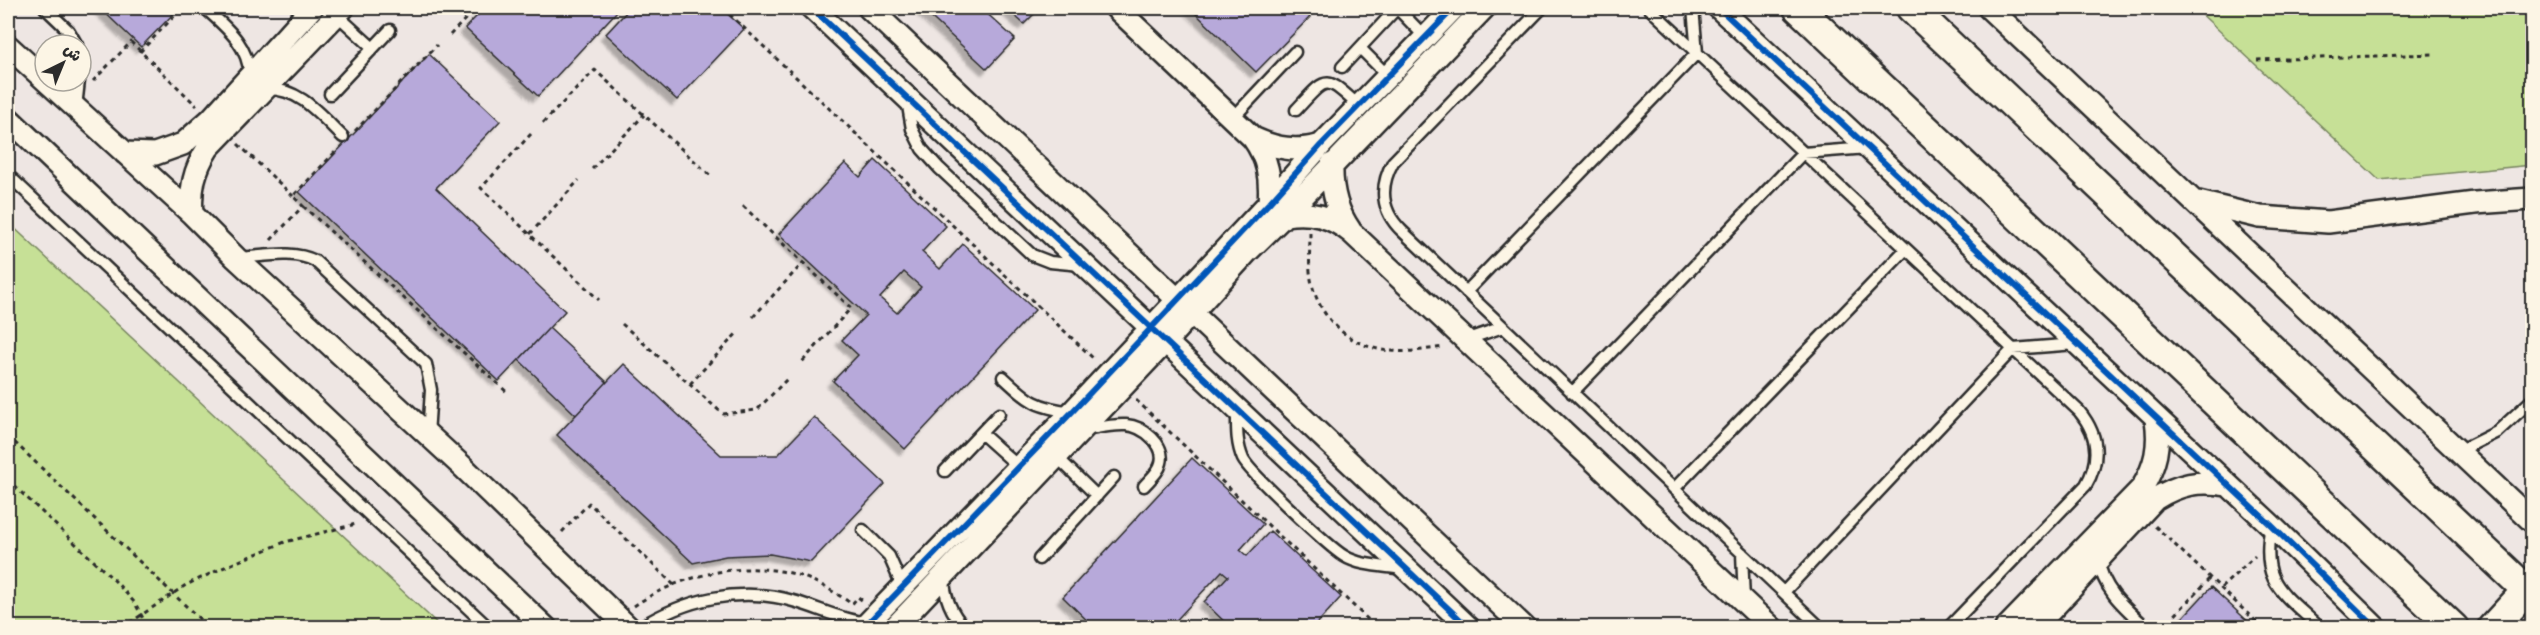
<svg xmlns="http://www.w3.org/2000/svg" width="2540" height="635" font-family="'Shantell Sans','Playpen Sans Arabic',sans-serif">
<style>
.green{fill:#c6e096;stroke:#788660;stroke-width:1.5}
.building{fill:#b7a9da;stroke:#2b2b2b;stroke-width:1.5;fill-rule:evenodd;filter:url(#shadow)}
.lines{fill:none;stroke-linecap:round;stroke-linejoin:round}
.lane-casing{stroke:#2b2b2b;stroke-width:15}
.street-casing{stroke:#2b2b2b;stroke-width:26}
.secondary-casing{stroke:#2b2b2b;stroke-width:33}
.path{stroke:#2b2b2b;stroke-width:3;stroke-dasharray:4.5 4.5;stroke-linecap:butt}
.lane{stroke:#fcf5e5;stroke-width:10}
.street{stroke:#fcf5e5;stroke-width:21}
.secondary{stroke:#fcf5e5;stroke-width:28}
.cycleway-casing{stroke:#fcf5e5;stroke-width:10}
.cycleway{stroke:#0057b8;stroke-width:6}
</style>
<defs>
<filter id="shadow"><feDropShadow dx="-5.5" dy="5.5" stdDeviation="1.5" flood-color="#0004"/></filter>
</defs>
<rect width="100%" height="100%" fill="#eee6e3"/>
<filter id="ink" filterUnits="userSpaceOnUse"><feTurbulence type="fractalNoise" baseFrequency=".0167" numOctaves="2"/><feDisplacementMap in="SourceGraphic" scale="12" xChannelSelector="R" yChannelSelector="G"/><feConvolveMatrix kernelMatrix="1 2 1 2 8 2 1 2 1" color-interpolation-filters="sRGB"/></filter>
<g filter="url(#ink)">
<path class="green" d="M2195,8H2532V165L2379,180Z
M8,222L441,627H8Z"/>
<path class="building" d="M100,8H179L141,47Z
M485,8H620L538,96L465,28Z
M630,8H721L744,29L677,100L606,34Z
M921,8H981L1015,39L987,69Z
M1006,8H1040L1024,24Z
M1190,8H1300L1310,17L1256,72Z
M429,54L500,121L436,188L565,311L499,381L299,192Z
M875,160L946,226L922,252L940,269L963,244L1035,310L905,449L833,381L858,355L842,340L866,315L779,234L845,163L860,177ZM904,272L921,287L897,313L880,298Z
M549,328L607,382L576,415L519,360Z
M624,364L721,455H778L814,417L885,484L811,562L770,554L726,556L693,563L557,435Z
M1192,458L1263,524L1240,550L1247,556L1270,531L1341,597L1313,628H1231L1204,602L1228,576L1222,571L1169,628H1095L1063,597Z
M2211,587L2255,628H2173Z"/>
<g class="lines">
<g class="lane-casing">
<path id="lane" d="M45,8L69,31L77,45
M1397,8L1425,37
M1542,8L1393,162C1379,187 1381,211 1402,231L1821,628
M1649,8L2079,411C2098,434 2101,459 2086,485L1948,628
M206,9C228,29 248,45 250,76
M336,14L373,48
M1360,48L1388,76
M1342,67L1397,8
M267,89C300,88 320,115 343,137
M330,94L390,30
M907,100L912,129L922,149L939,168L1032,255L1050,262L1081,265
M76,107L79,81
M1296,110C1327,77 1324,74 1359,106
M1233,118L1295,52
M8,175L489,628
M237,258C263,257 292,249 315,261L426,364L431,390L428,435
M1466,292L1697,53L1693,8
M1465,340L1503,327
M1003,377C1030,402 1035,407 1072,412
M1572,393L1803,153L1868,148
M1237,409C1237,427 1236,443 1243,459C1249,472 1329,547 1344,556C1360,566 1384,566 1402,569
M1084,430C1097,428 1113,424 1126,425C1143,426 1166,445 1161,463C1159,472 1150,479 1144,486
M981,433L1019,467
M2459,451L2497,432L2532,400
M1056,456L1097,496
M945,471L999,414
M1674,489L1906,249
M2271,525C2260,583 2281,591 2320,628
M863,530L889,556L903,588
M1742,553L1744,601
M1039,559L1114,477
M2098,559C2103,590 2124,607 2147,628
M944,577C944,597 951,613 965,628
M1784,592L2013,349L2076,344
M639,628C685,599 740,586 793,601C819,608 841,620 868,623"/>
</g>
<g class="street-casing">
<path id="street" d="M812,8L1469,628
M869,8L1525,628
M1116,8L1253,138C1268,159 1271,178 1269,203
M1719,8L2271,525L2376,628
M1989,8L2532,521
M8,46L192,214L236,258L463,467L629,628
M8,118L546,628
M1253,138C1277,149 1296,152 1321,145
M125,153L155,154L183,144L211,119L312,8
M1332,164C1331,189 1336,210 1350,230
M2198,202L2260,217L2328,222L2475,203L2532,199
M192,214C190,189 194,170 208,148L343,8
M1285,215C1311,211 1331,216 1352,233L1772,628
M863,628L1072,412L1269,203L1321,145L1454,8
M894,628L1165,342L1247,252L1285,215L1484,8
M2006,628L2142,488C2156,465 2160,446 2156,419
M2034,628L2155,499C2179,484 2199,480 2227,485"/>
</g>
<g class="secondary-casing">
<path id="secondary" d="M1798,8L2454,628
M1911,8L2532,595
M2492,628L2527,590"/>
</g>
<path class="path" d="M723,8L1094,359
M450,35L476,8
M140,52L182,8
M2257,60L2435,54
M93,81L131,42L197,106
M543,123L595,70L712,177
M355,131L437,45
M531,134L481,188L599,300
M238,144L293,196
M592,169L644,115
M303,206L509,394
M743,206L851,308L802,362
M1310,233C1310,249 1308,268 1312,284C1321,322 1354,349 1392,351C1409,353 1427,349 1444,347
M530,234L579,180
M271,240L303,206L293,196L338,149
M753,317L803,263
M622,324L723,414L757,410L788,378
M690,384L738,332
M1136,400L1377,628
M8,436L209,628
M8,480L114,580L135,603L148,628
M2155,526L2263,628
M562,532L589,503L674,585
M2221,588L2255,556
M634,606C674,578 732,563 780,571C807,575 830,589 852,604L858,597L863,601
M122,628L186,585L227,566L285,542L356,524
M2163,628L2210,578"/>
<use href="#lane" class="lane"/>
<use href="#street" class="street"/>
<use href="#secondary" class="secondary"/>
<g class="cycleway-casing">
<path id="cycleway" d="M812,8L1469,628
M1719,8L2271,525L2376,628
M863,628L1072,412L1269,203L1321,145L1454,8"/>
</g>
<use href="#cycleway" class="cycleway"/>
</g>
</g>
<rect width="2540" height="635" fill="none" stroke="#fcf5e5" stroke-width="30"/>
<rect x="15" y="15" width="2510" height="605" fill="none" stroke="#2b2b2b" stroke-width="2" filter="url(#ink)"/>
<g transform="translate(63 63) rotate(43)"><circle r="28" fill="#fcf5e5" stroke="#a8a49b" stroke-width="1.5"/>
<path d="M0-4.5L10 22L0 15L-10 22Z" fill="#2b2b2b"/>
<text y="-9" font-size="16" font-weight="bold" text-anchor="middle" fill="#2b2b2b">ش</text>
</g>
</svg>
